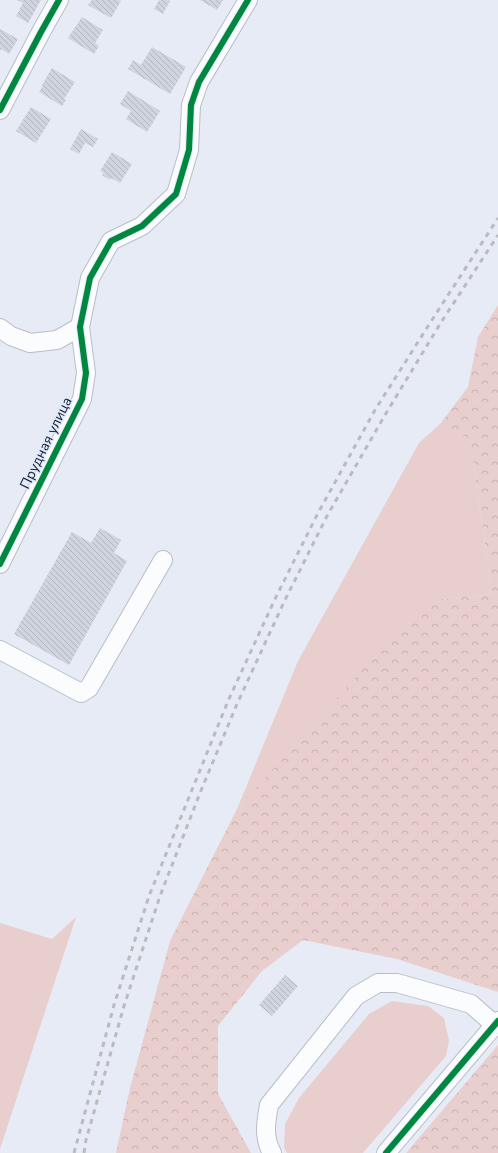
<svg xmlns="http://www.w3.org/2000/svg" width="498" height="1153" font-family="'Nunito Sans',sans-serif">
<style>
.grass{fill:#e8cfcd}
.forest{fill:url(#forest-crowns)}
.building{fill:url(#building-back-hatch)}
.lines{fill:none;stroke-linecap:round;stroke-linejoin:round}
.minor-casing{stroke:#b8bec8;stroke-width:20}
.minor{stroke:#fbfcfe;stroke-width:18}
.rail{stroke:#b9bbbd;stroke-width:3;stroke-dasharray:5 5;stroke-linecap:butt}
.cycleway-casing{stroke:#dfe9fd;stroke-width:8}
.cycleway{stroke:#00873e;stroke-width:6}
.labels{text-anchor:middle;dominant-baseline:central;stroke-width:3;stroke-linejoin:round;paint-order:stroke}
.street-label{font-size:14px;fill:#171d28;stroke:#dfe9fd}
</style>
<defs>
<pattern id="forest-crowns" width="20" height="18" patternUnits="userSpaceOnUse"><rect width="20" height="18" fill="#e8cfcd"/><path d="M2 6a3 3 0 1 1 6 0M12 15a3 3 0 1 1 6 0" fill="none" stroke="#c6b1b0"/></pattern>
<pattern id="building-back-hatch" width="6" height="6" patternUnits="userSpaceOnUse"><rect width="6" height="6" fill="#cfd4df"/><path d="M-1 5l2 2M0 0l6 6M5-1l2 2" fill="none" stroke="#b1b6bf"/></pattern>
</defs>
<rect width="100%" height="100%" fill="#e6ebf6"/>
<path class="grass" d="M440,424L470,438L492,594L441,599L237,809L298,661L419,443Z
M76,917L0,1149V923L52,939Z
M392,1001L428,1006L444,1018L449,1040L446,1056L363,1153H287L284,1148L285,1124L299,1098L369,1014Z"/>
<path class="forest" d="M498,305V992L397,959L303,940L262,971L218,1026V1094L251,1153H116L130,1088L170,941L237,809L382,648L441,599L492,594L470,439L440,424L468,387L478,337Z
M498,1045V1153H406Z"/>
<path class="building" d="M17,0H41L28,23L16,16L23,3Z
M92,0H119L121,1L111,18L88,5Z
M159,0H167L170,1L163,14L154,9Z
M200,0H223L217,10Z
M82,17L103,30L95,43L99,46L94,54L68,38Z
M0,29L18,39L9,54L1,49L0,51Z
M152,47L186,67L170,94L128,69L133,60L141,65Z
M52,68L75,82L64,99L66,100L62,106L39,92L43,86L42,85Z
M128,91L160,111L147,132L126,119L131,111L120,104Z
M31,107L51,119L36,143L16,131Z
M81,129L98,139L93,147L85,143L79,154L70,149Z
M112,152L132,164L120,183L111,178L110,180L102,175L104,173L100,171Z
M100,528L121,540L114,553L127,561L69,665L14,634L72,532L91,543Z
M285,975L298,986L272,1016L259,1005Z"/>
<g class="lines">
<g class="minor-casing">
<path id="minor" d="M0,110L41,32L59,0
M0,328L11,336L30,343L57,340L80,327
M0,564L82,399L86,373L80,327L90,278L111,241L142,226L176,194L189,150L191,105L199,82L248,0
M0,650L81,693L89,688L163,560
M272,1153C263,1137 266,1122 269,1105L356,996L378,983H397L471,1004L495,1025
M386,1153L498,1021"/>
</g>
<use href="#minor" class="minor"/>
<path class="rail" d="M74,1153L114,1005L149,896L228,701L275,599L318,513L375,410L430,323L498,218
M84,1153L86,1140L124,1006L160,896L200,793L237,704L284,602L327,516L385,415L440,324L498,235"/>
<g class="cycleway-casing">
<path id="cycleway" d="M0,110L41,32L59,0
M0,564L82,399L86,373L80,327L90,278L111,241L142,226L176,194L189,150L191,105L199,82L248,0
M386,1153L498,1021"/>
</g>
<use href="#cycleway" class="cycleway"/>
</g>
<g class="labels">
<g class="street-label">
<text transform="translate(46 443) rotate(-64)">Прудная улица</text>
</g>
</g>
</svg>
